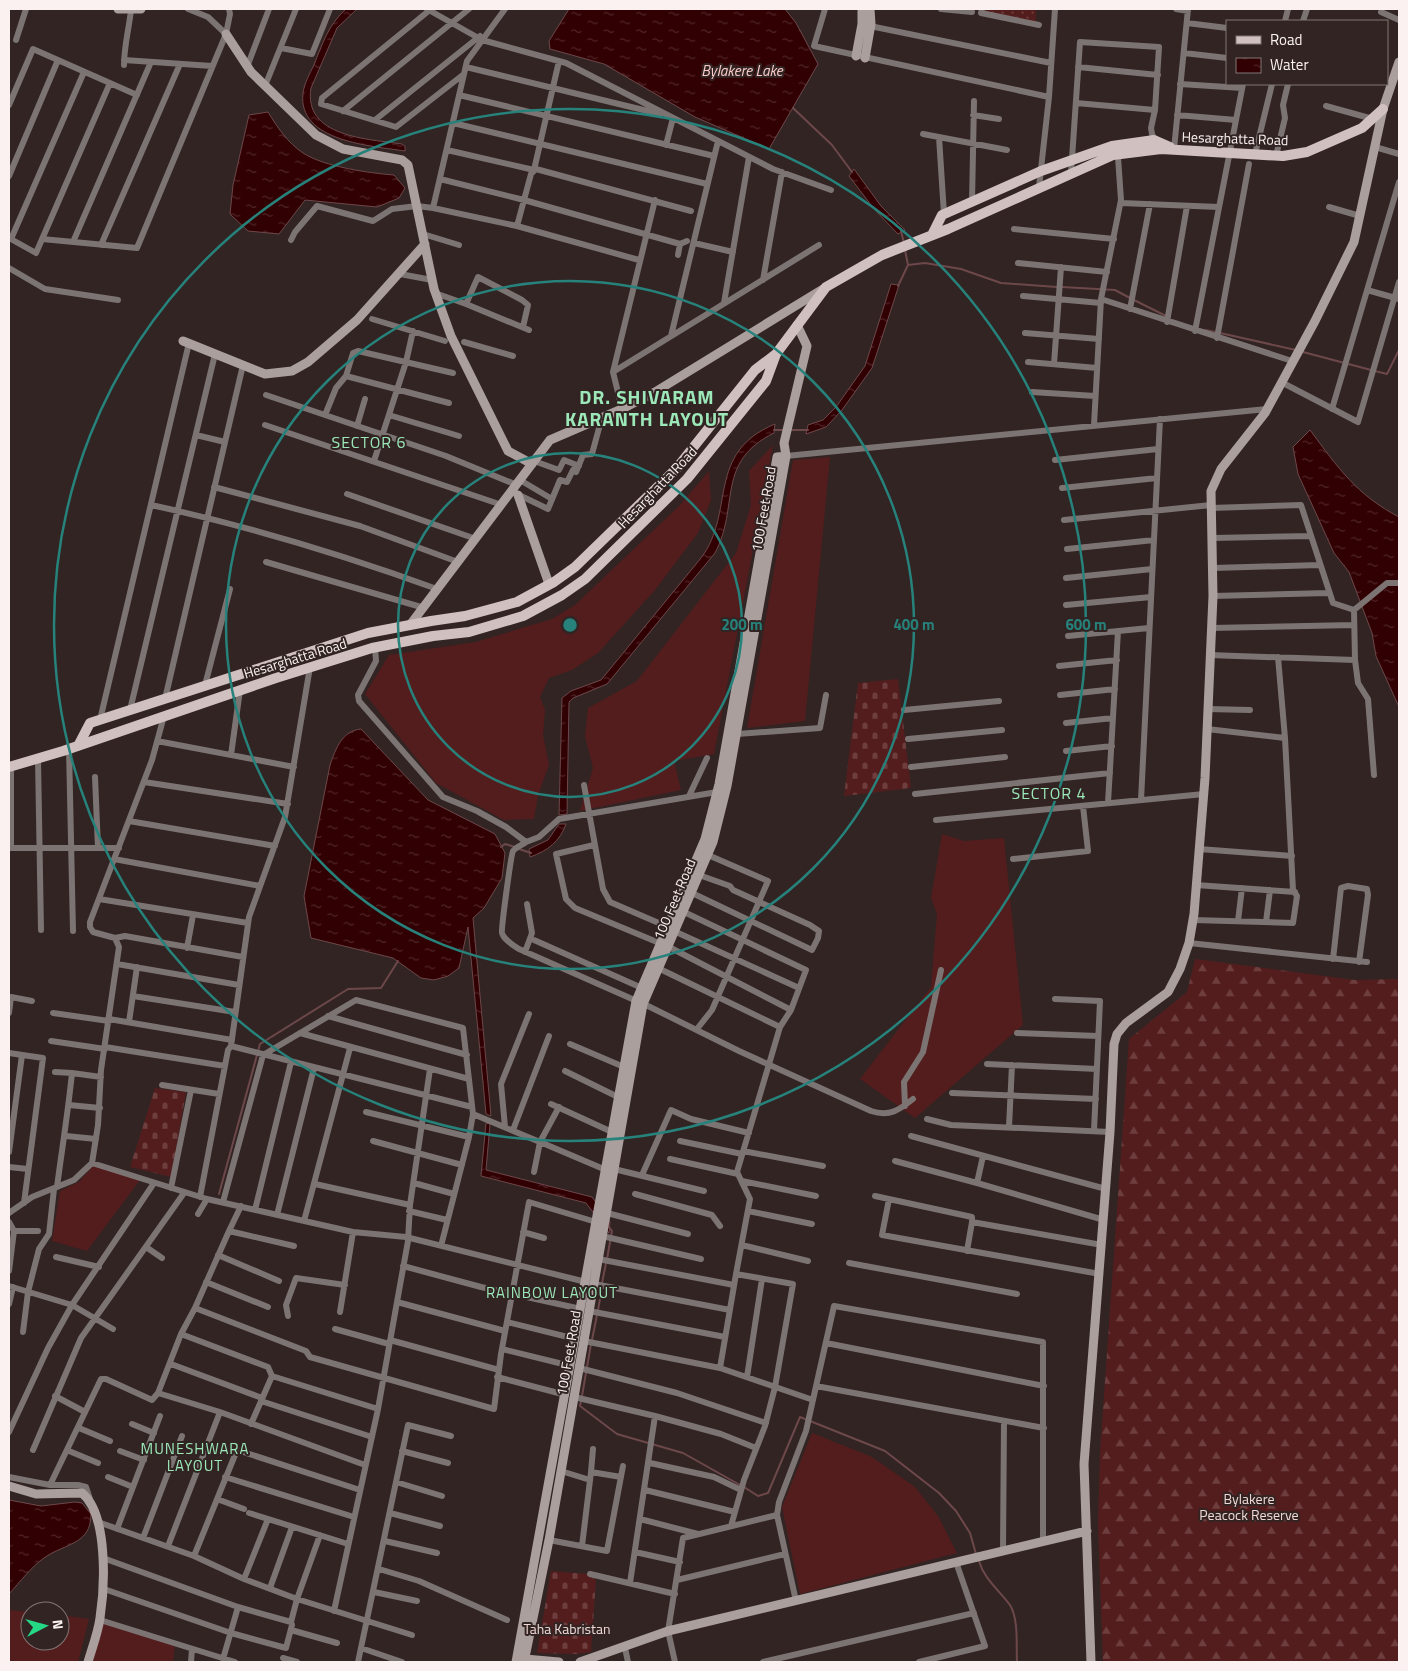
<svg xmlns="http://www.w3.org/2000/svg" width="1408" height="1671" font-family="'Titillium Web',sans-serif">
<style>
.grass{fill:#541d1d}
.forest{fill:url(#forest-firs)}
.cemetery{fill:url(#cemetery-stones)}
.park{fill:url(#park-dots)}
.water{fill:url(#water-ripples);stroke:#6d484a}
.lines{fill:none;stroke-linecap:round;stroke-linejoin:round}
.stream{stroke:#6d484a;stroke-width:2}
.street{stroke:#7b7473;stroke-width:6}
.secondary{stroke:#ab9f9e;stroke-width:9}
.primary{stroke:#d0c0bf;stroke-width:10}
.ring{fill:none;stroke:#26827b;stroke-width:2.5}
.labels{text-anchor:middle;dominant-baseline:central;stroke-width:4;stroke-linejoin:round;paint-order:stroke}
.street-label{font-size:14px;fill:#faf1f0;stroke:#312423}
.park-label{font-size:14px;fill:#f0d8d6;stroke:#312423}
.water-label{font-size:15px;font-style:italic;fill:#fdcecb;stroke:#312423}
.neighbourhood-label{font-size:15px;letter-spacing:1px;fill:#9ce8b9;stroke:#312423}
.quarter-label{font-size:16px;letter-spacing:1px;fill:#9ce8b9;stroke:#312423}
.district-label{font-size:19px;font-weight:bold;letter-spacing:1px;fill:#9ce8b9;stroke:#312423}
.centre{fill:#26827b;stroke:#312423;stroke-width:2.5}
.ring-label{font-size:15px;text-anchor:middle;font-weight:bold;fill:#26827b;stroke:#312423;stroke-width:4;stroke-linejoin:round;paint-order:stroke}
</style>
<defs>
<pattern id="forest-firs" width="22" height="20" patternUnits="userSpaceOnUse" patternTransform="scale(1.25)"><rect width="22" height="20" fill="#541d1d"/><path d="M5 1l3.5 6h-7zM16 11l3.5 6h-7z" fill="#6e3e3e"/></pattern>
<pattern id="cemetery-stones" width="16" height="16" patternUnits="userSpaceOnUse" patternTransform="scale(1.25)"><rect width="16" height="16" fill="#541d1d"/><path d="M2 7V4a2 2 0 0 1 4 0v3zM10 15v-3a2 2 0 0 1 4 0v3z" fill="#6e3e3e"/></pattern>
<pattern id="park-dots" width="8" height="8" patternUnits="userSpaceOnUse" patternTransform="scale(1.25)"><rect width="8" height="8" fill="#541d1d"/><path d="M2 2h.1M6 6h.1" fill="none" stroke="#6e3e3e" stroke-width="1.8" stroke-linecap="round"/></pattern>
<pattern id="water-ripples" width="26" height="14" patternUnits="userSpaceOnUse" patternTransform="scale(1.25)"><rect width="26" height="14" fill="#310003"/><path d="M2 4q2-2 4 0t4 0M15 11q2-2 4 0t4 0" fill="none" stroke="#502628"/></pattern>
</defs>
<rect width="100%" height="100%" fill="#312423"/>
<path class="grass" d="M773,445L714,754L674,761L681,790L580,811L593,768L585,736L588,708L637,681L736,553L751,505L749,471Z
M830,457L805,721L747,728L793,460Z
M709,471L711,500L698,533L655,590L598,653L572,670L549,678L540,697L545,710L543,735L549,765L538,795L534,819L504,820L436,783L365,694L389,655L476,642L552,619L575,605L679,506Z
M942,834L964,841L1004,838L1023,1025L915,1118L860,1079L931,987L937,914L931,898Z
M93,1166L140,1180L87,1251L52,1241L60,1191L79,1182Z
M812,1433L872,1457L915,1487L938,1516L957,1553L800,1594L782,1507Z
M9,1610L30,1612V1641H60V1615L89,1619L78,1662H9Z
M101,1622L175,1646L173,1662H92Z"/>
<path class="forest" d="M1195,959L1355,980L1399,979V1662H1103L1098,1525L1100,1453L1129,1039L1187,992Z"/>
<path class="cemetery" d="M898,679L911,788L844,796L858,683Z
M155,1088L186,1092L171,1177L130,1167Z
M551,1571L587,1574L596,1580L591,1652L576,1654L537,1653Z"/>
<path class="park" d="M985,9H1036V23L985,12Z"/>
<path class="water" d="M346,9H357L337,28L311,88C303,137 368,139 402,144L405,146V151C373,146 297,142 303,93C304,84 310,73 314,65C322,44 329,24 346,9Z
M569,9H785L796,23L818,64L769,149L695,117L604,64L550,49L549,41Z
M268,112C277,127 288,143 303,153C325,167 369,173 394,175L405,188L399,198L377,207L305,200L279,234L248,231L230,214L233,185L249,115Z
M854,169L881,206L905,230L898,234L874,209L849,176Z
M891,284L899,285L872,368L842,410L826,427L806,434L808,425L823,420L836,407L865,366Z
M775,424L774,433C715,462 740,506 715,553L607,684L573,698L569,702L567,814L559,815L562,698L571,691L601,680L701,558C736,512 705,453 775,424Z
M1310,430C1338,468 1357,495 1399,517V707L1376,656L1372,633L1349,572L1334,553L1298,474L1293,447Z
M361,729L428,800L495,834L505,853L502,878L484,908L473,918L491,1116L486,1114L468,927L459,968L448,976L434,980L421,978L393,958L311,938L304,896L330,765C336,748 342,731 361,729Z
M559,824H566C560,841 548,851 530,857L529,849L548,840Z
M486,1123L490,1124L486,1170L592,1197L610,1222L609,1233L586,1203L481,1176Z
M9,1500L41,1506L75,1502L82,1503L91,1514C91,1545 65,1543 44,1558C31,1567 20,1582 9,1594Z"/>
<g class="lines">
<path class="stream" d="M793,108L832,145L852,172
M901,231L904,243
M908,265L925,263L961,269L1001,283L1057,287
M898,286L908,265L905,250
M1062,287L1115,290L1130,298
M1134,300L1166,316
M1205,330L1215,332
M1220,333L1296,350
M1303,352L1371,370
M1375,371L1387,374L1399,350
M774,430H784
M791,430H808
M501,847L505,844L515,847
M519,849L531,853
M219,1194L260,1044L348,989L381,988L398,961
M607,1259L612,1231L609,1227
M602,1283L606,1263
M598,1310L602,1288
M592,1340L597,1315
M582,1396L591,1344
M581,1401L580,1406L617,1434L683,1453L740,1485
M744,1487L758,1496L768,1493L800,1417L885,1451L939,1493L956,1511L970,1533L976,1554
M979,1561C984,1579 999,1590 1010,1605C1019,1620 1016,1645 1017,1662"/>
<path class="street" d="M188,9L208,17L226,34
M427,9L482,40L566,63L773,169L831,190
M431,9L322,98L321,104L396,127L464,74
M825,9L814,46L1049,97
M941,9L972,12
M982,9L981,13L1039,25
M1176,9L1188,11
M1381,12L1399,20
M1285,21L1288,9
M1303,21L1307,9
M1187,23L1227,28
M870,26L1051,63
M16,40L26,9
M281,48L312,54L330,9
M1184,53L1227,58
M124,60L212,66
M124,65C124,46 129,29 131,10
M247,67L269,9
M466,67L660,114
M1078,67L1158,75
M1180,84L1242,88
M265,86L296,9
M459,95L714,156
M1076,103L1155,110
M9,105L33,49L137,95
M1326,106L1373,119
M343,111L469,9
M973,115L999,119
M1177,115L1236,120
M375,120L480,36
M453,123L707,184
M923,134L1007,150
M939,137L944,214
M666,145L673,118
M1375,147L1399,154
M1174,149L1188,9
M447,150L534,170L559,61
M1255,154L1272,84
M1276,156L1285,118L1283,105L1288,84
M1071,173L1080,42L1159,47L1155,110L1151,128L1152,134L1156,142
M9,176L58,60
M440,179L524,200L680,244L687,241
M1039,187L1049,97L1055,9
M972,202L974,101
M1121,203L1219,207
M1329,207L1360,216
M433,208L467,61L505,9
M517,226L531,174L536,169L691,211
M1014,229L1114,239
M423,234L459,245
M9,238L36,253L110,83
M11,239L84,72
M42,239L137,248L226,34L230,14L229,9
M291,240L295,232L317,206L373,221L392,209L417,206L433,208L517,226L639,260
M73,242L151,62
M694,243L733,252
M101,245L180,64
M678,255L680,244
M1018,263L1107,272
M9,268L45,289L118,300
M400,274L432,280
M763,280L782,172
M1367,290L1399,299
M435,293L466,304L478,277L522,300L528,305L523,327
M1023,296L1101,303
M1101,299L1292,361
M724,303L749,157
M466,304L529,330
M1130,309L1150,204
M372,319L445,341
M1167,322L1187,206
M1195,331L1243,84
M1025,333L1099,339
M671,336L718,141
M1217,338L1249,164
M464,342L513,356
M1028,362L1097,368
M1054,364L1061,267
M613,372L819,245
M346,376L353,353L358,351L453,373
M1281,382L1358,422L1399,282
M1032,392L1095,396
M266,395L446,456L517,485
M622,409L613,372L655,200
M1332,409L1399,182
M325,415L336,388L346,376L449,403
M389,415L459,436
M265,425L502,505
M1094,425L1101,299L1121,200L1118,157
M357,426L365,399
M196,435L225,442
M786,456L1267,409
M1055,460L1158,449
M374,461L406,362L413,331
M534,461L559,470L564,460L579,466
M520,480L552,499
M214,487L360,526L458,562
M1062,488L1157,478
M347,494L476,539
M517,494L548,509L560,480L567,482L573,470L576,472L583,455L592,454L602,417
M151,505C248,526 344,555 437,589
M1064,520L1211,505
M1213,538L1311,536
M1067,549L1154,540
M266,562L421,607
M1213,568L1319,565
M1066,578L1152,569
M1213,596L1328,593
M1066,605L1151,597
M1354,610L1387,583H1399
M1211,628L1354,625
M1068,636L1149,628
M375,648L376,661L358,695L359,701L443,797L477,811L506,827L526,842C522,845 516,847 513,851C511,855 501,929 502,933C504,940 513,945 519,949L648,1006L739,1051L871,1111C890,1117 899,1110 913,1099
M1209,655L1355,660L1354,610L1333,603L1301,505L1211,508
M1278,657L1285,738
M1355,660L1358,683L1368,699L1374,775
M1059,666L1117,660
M310,667L285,817L249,917L231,1046L472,1107
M205,685L230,589
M1060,695L1115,689
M165,699L243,365
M1208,709L1250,710
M130,710L215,354
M904,710L999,701
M100,720L189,343
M1066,723L1113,718
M737,734L820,728L826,695
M908,739L1002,730
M157,741L294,767
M69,749L73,931
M1066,751L1112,746
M231,755L240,690
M38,759L41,930
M11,766V848
M911,767L1005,757
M95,777L98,848
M144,782L288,804
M584,785L603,889L610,902L668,927
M915,794L1110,773
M689,796L707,758
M1141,800L1160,419
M1108,803L1118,631
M936,820L1204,794
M129,821L275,846
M526,842L539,837L559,819L717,792
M594,845L556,854L566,899L575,908L669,947L791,1010
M9,848H119
M1199,849L1292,856
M114,859L260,886
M1013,859L1088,851L1083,806
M1196,885L1295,892
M692,893L812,950L818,938L819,931L810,925L733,890L730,886L699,875
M99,899L248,923
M684,912L806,970L791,1010L780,1027L737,1172L750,1199L736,1274
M1193,920L1293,923L1297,896L1293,890L1285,738L1207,729
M1238,921L1242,888
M1266,922L1270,890
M676,932L799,988
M115,938L125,936L243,957
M534,940L642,988
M1189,943L1367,962
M187,948L193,915
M525,952L532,933L527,904
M1333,959L1341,888L1348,886L1367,889L1368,895L1359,962
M117,964L239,985
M660,969L780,1027
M133,996L235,1012
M1055,999L1100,1001L1094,1131
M9,1013L11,997L32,1001
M53,1013L109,1021
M328,1016L467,1055
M109,1019L232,1040
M129,1022L137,967
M697,1029L712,1010L768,881L708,855
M300,1033L469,1079
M1017,1033L1098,1036
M51,1041L105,1049
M570,1044L624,1067
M105,1047L225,1066
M9,1053L43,1058L24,1203
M987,1064L1097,1069
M565,1071L618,1097
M55,1072L72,1073C68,1112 62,1149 57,1187
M72,1073L101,1077
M162,1085L219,1094
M952,1093L1096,1099
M551,1104L612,1132
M69,1105L100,1108
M905,1106L904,1082L923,1052L941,970
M366,1112L469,1137
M473,1114L540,1142L559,1107
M927,1119L951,1125L1110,1132
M505,1127L501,1084L529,1014
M1009,1127L1012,1065
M513,1130L549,1036
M66,1136L96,1139
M911,1136L1106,1189
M373,1141L462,1165
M680,1141L742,1154
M743,1151L823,1166
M9,1152L22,1055
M670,1159L738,1174
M895,1161L977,1183L983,1156
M92,1163L98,1125L101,1070L119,947L115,938L93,932L90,927V922L152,760L164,716
M9,1167L28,1169
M614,1169L704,1191
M534,1172L540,1142L606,1170
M642,1175L671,1110L691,1119L749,1133
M742,1181L816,1196
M414,1183L454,1194
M977,1183L1104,1220
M315,1184L410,1205
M171,1188L191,1090
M635,1194L712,1215L720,1226
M875,1196L972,1217V1222L1102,1245
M200,1197L228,1050L231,1046
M889,1199L882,1235L1100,1274
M223,1202L263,1055L356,1000L463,1028L473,1114L469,1137L441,1246
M255,1210L291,1062
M409,1211L447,1220
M748,1211L812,1224
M9,1213L32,1197L74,1180L92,1163L207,1199L353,1232L406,1237L586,1282
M607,1213L688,1234
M198,1214L207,1199
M277,1215L314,1068
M304,1221L350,1048
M9,1222L14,1231L9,1271
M14,1231H38
M229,1231L241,1206
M523,1232L544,1238
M602,1236L701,1259
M742,1245L808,1261
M294,1246L229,1231L195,1308L306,1351L310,1357L494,1409L501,1354L529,1202L596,1222
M146,1247L162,1258
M967,1251L972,1222
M218,1255L279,1281
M56,1257L99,1267
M598,1259L734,1285
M849,1263L1017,1294
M403,1266L481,1287L581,1309
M206,1282L268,1307
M594,1284L730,1310
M9,1286L72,1305L113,1329
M397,1302L505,1331
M9,1304L13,1287
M589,1311L725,1337
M340,1312L353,1232
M288,1316L286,1305L296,1278L345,1285
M507,1322L576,1339
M335,1329L389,1344
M23,1332L28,1292L39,1249L49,1234L54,1189
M181,1334L268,1367L272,1376L378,1409
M390,1340L499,1370
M584,1341L720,1368L813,1400
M826,1343L1044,1386
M502,1349L571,1366
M171,1364L262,1398
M579,1368L677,1393L766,1423
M720,1368L736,1274L793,1284L775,1387L765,1426L744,1480L731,1526
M497,1377L566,1395
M747,1377L762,1279
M816,1386L1044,1428
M158,1393L220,1412L365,1465
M55,1396L85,1412
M574,1397L655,1416L630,1583
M261,1401L372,1437
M655,1416L721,1434L756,1448
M132,1424L154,1433
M251,1424L272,1376
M79,1428L110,1441
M9,1432L48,1348L72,1305L154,1183
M33,1450L81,1338L184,1193
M69,1451L98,1463
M120,1451L144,1460
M402,1451L448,1463
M650,1463L714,1477L741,1490
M561,1471L590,1480
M591,1472L593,1449
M9,1477L50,1485
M108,1477L133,1487
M225,1477L354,1517
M396,1482L442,1496
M645,1490L735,1512
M90,1499L86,1487L78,1485H50L101,1379H106L152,1400L158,1393L181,1334L195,1308
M217,1499L244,1509
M249,1513L348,1544
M390,1513L440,1526
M640,1519L698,1534
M98,1522L194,1556L244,1579L297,1599L412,1635
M117,1529L160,1416
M143,1538L182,1436
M549,1540L607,1551L623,1466
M385,1541L437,1553
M168,1546L220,1412
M582,1546L591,1472L621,1477
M1003,1551L1004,1421
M635,1552L680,1562
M194,1556L237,1450L360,1490
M103,1558L238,1607L291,1622L292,1625L286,1648L231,1633L104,1589
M379,1569L419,1581L507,1620
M590,1574L675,1594
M244,1579L268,1519
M677,1580L785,1554
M270,1588L292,1527
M374,1592L417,1601
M796,1601L777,1515L779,1502L806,1431L834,1306L1043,1342V1542
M334,1611L378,1409L397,1302L408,1241L410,1205L430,1069
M100,1620L235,1662
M291,1622L297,1599L320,1535
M291,1630L337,1643
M361,1648L402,1662
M625,1648L628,1662
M283,1658L297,1662
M223,1659L238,1607
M191,1662L192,1649
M358,1662L408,1425L451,1436
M675,1662L668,1631L683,1538L777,1515
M763,1662L974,1613
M919,1662L985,1646L956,1562"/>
<path class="secondary" d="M118,9H141
M226,34L251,72L316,135L343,149L402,160L408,165L434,289L451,336L508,451L532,464
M856,56L862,24V9
M865,58L871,24L870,9
M183,341L265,374L292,371L308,362L357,320L425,244
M518,495L549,584
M410,625L550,440L622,409L655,392L823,289
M9,1486L36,1494L82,1493C108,1514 105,1586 100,1618C98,1633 92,1648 88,1662
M525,1659L559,1662
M516,1662L636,1001L705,839L719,784L777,457L786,456
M524,1662L549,1540L643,1004L713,842L727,786L786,456L784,443L807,346L797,325
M580,1662L668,1631L1087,1531
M1091,1662L1084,1464L1110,1132L1114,1044L1117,1034L1126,1023L1168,992L1180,969L1189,943L1194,914L1205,778L1213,596L1211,491L1221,469L1265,413L1315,321L1354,242L1383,109L1399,62"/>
<path class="primary" d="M932,235L942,215L1041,171L1112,146L1154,140L1170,147
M78,746L90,723L368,633L431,621L465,616L517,602L554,582L575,567L676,469L755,370L776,354L826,287L882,255L948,229L1113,155L1161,149L1283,156L1307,152L1362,128L1383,109
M9,767L63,751L276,678L372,648L433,636L469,632L523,616L562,595L585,579L687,479L766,381L776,354"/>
</g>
<g class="ring">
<circle cx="570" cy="625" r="172"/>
<circle cx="570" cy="625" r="344"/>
<circle cx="570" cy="625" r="516"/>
</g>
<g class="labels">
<g class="street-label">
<text transform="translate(1235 138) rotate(2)">Hesarghatta Road</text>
<text transform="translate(657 487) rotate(-46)">Hesarghatta Road</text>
<text transform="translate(763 509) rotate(-80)">100 Feet Road</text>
<text transform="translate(295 658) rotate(-17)">Hesarghatta Road</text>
<text transform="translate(674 899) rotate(-67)">100 Feet Road</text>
<text transform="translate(568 1353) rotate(-80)">100 Feet Road</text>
</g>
<g class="park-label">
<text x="1249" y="1498">Bylakere<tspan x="1249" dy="16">Peacock Reserve</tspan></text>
<text x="567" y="1628">Taha Kabristan</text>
</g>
<g class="water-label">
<text x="742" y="70">Bylakere Lake</text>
</g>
<g class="neighbourhood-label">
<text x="552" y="1292">RAINBOW LAYOUT</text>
<text x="195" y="1448">MUNESHWARA<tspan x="195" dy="17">LAYOUT</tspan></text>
</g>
<g class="quarter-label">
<text x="369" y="442">SECTOR 6</text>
<text x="1049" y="793">SECTOR 4</text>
</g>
<g class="district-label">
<text x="647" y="396">DR. SHIVARAM<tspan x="647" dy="22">KARANTH LAYOUT</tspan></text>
</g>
</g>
<circle cx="570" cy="625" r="8" class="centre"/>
<g class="ring-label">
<text x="742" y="630">200 m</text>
<text x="914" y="630">400 m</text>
<text x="1086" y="630">600 m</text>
</g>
<rect width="1408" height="1671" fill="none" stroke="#faf1f0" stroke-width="20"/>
<rect x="1226" y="20" width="162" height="65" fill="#312423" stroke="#817675"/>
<rect x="1236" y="36" width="25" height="8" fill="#d0c0bf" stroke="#817675"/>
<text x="1270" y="45" font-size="15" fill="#faf1f0">Road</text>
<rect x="1236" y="58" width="25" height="15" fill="url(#water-ripples)" stroke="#817675"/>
<text x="1270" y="70" font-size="15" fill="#faf1f0">Water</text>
<g transform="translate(45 1626) rotate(84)"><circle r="24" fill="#312423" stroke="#817675"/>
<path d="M0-4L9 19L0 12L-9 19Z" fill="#24d886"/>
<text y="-8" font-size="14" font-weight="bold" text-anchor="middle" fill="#faf1f0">N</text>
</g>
</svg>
